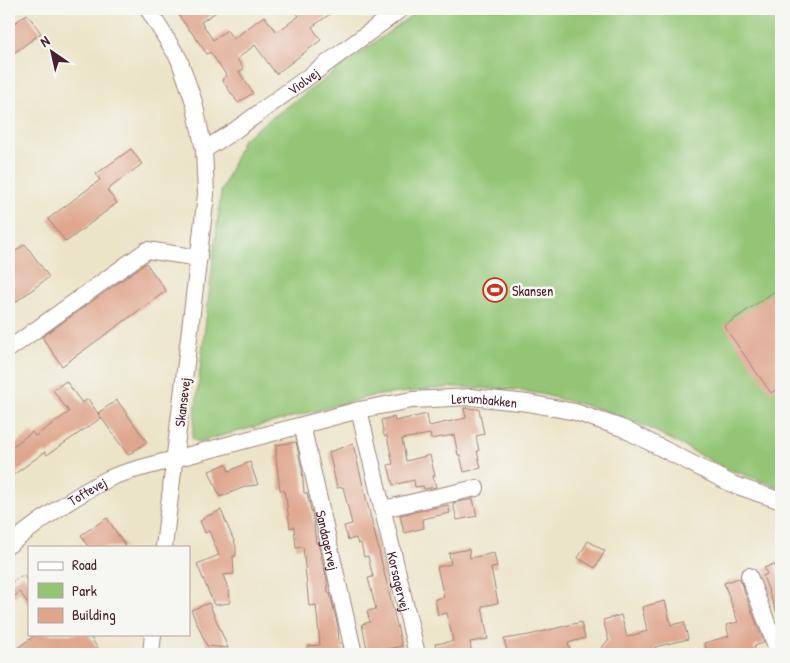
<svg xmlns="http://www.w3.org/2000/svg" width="790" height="663" font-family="'Patrick Hand',sans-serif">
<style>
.green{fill:#93c575;stroke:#6e7250}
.building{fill:#dfa68d}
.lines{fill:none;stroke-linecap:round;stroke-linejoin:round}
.street-casing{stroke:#9b827a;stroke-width:18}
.street{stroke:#fff;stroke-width:16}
.labels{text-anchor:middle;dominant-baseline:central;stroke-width:5;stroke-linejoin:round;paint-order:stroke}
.street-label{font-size:14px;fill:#4a1f2b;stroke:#f6f6f2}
.poi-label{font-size:14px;fill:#4a1f2b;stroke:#f6f6f2;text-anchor:start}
</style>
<rect width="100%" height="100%" fill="#f6f6f2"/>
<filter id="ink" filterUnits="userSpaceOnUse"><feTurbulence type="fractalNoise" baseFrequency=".02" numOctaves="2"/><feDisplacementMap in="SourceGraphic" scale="10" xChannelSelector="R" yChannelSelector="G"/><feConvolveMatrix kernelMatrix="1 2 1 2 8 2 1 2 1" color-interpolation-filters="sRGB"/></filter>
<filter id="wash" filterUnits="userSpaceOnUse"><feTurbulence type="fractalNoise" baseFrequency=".0096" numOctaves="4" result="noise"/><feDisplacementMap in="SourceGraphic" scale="20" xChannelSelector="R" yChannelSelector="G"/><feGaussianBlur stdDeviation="1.12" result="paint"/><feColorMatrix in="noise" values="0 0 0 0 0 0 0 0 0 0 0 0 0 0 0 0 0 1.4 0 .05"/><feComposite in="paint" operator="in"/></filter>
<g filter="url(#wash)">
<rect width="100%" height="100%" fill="#ece4c8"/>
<path class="green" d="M420,9H781V488L723,467L647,427L610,412L541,394L518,390L453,387L372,396L198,442L192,438L221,192L243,139Z"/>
<g id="blocks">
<path class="building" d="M186,9H221L201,22L213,40L227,30L233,39L264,16L277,32L299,16L294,9H337L312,27L321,40L276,74L255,45L237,59L244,69L239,72L253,93L238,103L222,80L227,76L210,52L207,54L190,30H189L178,14Z
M27,14L41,33L9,57V27Z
M131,149L142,164L107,190L117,203L66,242L48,219L100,180L96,174Z
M25,244L49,277L9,307V256Z
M146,263L166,291L62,366L42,337Z
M781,287V386L771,393L724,326Z
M66,381L82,403L88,399L101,418L47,455L45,452L9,478V449L32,432L35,436L69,412L53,390Z
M117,400L147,442L128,455L98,413Z
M464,408L479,409L484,434L476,436L479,451H477L481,468L464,472L460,455H458L454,435L431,439L430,434L402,439L406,461L430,455L435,476H433L436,487L424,489L423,486L415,487L414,480L393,485L388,465L393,464L387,436H384L381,420L394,417L395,421L427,414L429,426L466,418Z
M296,442L302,469L304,493H307L314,523L316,543H318L327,579L328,593H330L338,627L339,643H341L344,654H309L308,646L320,645L316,605L309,606L303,547L296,548L294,527L290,528L286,497H285L284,490H280L276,458V445Z
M353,444L402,646L368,654L362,624L370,622L367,611L376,609L368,578L373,577L368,556L364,557L361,543L358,544L356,538L348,540L344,526L352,524L343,487L337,488L329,452Z
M250,462L258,485L247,486L220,497L209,471L226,464L229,471Z
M473,499L477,516L457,520L453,503Z
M448,505L450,513L422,519L424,528L404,533L400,515Z
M221,510L236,546V556H233L234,574L223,575L229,591L230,603L214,605L197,564L219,555L209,531L205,533L200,521L204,519L203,518Z
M107,518L126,547H88L81,535Z
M588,541L605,551L595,568L578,558Z
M469,549L470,558L494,553L497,567L491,568L498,603L482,606L488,639L470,642L472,654H437L435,644L453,641L447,613L438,615L435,599L444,597L437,567L451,564L449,553Z
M774,564L781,582V622H780L763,576L767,574L764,568Z
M23,575L29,583V605L20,592L9,600V584Z
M739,578L764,643L754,646L756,654H708L704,643L729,636L726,625L738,622L724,583Z
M665,601L671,625L684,622L688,639L655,647L658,654H597L607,641H609L603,620L621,615L627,637L647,631L642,607Z
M209,603L228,648L207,646L191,610Z
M581,622L585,638L568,643L570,650L554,654H508L504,639L529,635Z
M37,634H88L102,654H70L65,648L56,654H9Z"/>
</g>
</g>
<g filter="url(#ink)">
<use href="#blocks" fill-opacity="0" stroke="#9b827a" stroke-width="1"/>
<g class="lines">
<g class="street-casing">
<g id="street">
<path d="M148,9L179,59L194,102L204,150L206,195L164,547"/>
<path id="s1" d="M204,150L234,131L401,9"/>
<path d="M9,349L147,250L199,258"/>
<path id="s2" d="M359,410L417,654"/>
<path id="s3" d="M302,425L354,654"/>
<path d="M383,509L476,488"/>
<path id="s4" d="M9,545C41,520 72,497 108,479C118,474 130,471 141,468L359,410L412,400L471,397L528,403L575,412L622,428L732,484L781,501"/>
<path d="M749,576L779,654"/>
<path d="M151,654L153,634"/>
</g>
</g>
<use href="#street" class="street"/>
</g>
</g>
<defs>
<g id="stadium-ring" transform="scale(1.25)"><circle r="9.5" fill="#f6f6f2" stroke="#c8321e" stroke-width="1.5"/><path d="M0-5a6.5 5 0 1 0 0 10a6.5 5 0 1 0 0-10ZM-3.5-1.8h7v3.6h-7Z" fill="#c8321e"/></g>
</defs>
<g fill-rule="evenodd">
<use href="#stadium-ring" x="495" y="290"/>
</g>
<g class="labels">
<g class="street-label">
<text stroke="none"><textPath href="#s1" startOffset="121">Violvej</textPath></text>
<text stroke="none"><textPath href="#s4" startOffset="506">Lerumbakken</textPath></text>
<text transform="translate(182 402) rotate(-83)">Skansevej</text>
<text stroke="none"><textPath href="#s4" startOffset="95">Toftevej</textPath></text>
<text stroke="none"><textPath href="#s3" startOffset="118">Sandagervej</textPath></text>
<text stroke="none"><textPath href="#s2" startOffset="176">Korsagervej</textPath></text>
</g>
<g class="poi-label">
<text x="512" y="290">Skansen</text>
</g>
</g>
<rect width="790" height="663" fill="none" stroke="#f6f6f2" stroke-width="30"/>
<rect x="28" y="546" width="162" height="90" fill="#f6f6f2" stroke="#b1a0a2"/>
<rect x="38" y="562" width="25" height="8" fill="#ffffff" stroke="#b1a0a2"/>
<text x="72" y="570" font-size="15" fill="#4a1f2b">Road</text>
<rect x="38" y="583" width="25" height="15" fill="#93c575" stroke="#b1a0a2"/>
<text x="72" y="596" font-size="15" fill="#4a1f2b">Park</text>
<rect x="38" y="608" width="25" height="15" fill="#dfa68d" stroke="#b1a0a2"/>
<text x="72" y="620" font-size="15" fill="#4a1f2b">Building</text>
<g transform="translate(52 52) rotate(326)" stroke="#f6f6f2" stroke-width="4" paint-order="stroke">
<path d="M0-4L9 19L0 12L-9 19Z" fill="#4a1f2b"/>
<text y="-8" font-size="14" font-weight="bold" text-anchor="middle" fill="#4a1f2b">N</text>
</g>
</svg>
